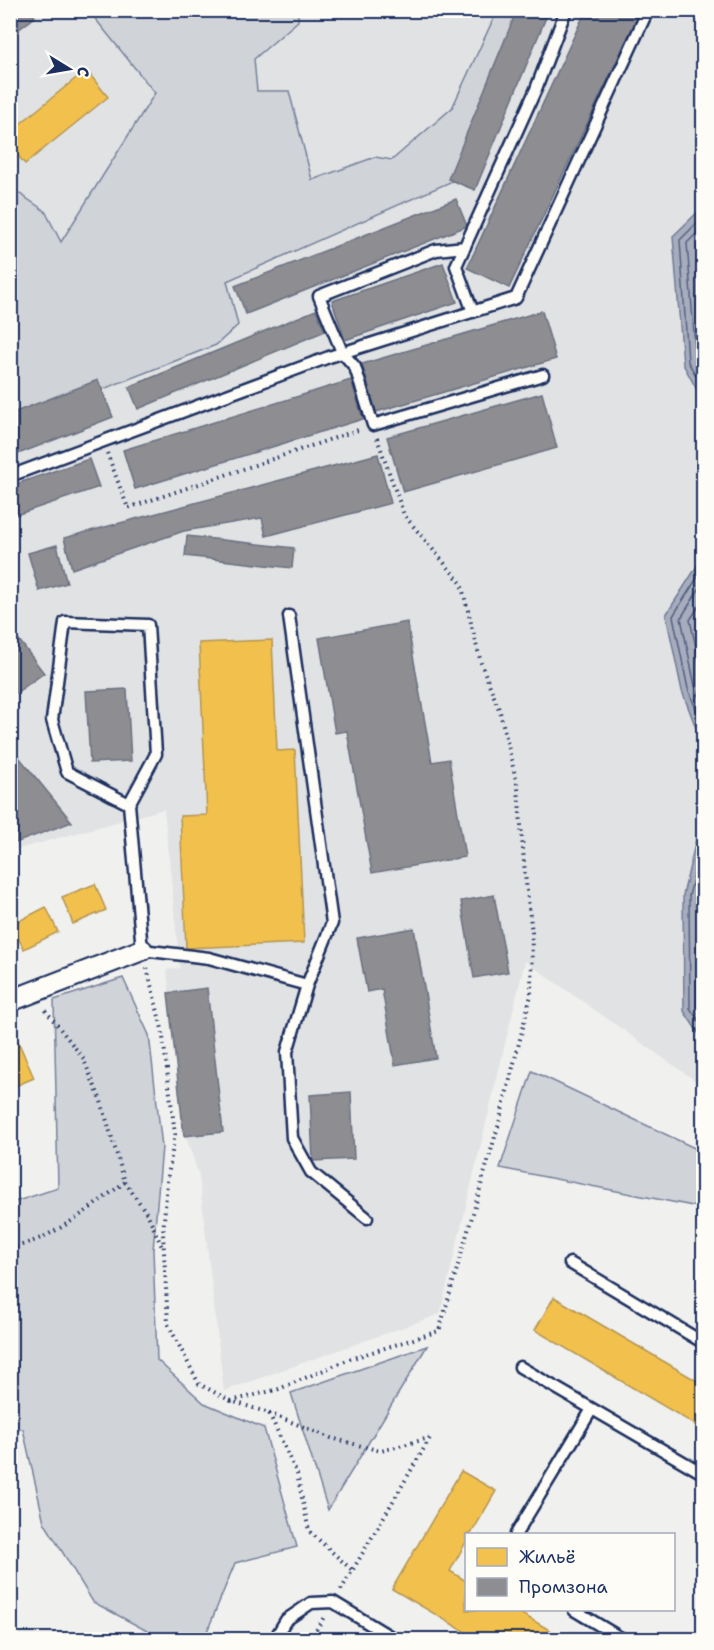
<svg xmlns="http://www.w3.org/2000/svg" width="714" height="1650" font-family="'Shantell Sans',sans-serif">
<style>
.built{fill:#e0e2e3}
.green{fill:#d0d3d8;stroke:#76819b;stroke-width:1.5}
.water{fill:#a7adbd;stroke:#6f7b97;stroke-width:1.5}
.homes{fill:#f2c14e;stroke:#b29553;stroke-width:1.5}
.industry{fill:#8d8d92;stroke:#6b7182;stroke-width:1.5}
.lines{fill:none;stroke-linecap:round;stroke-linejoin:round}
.shore{stroke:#536184;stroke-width:1.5}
.lane-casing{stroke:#1b2f5e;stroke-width:15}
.street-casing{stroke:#1b2f5e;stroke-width:24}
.path{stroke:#1b2f5e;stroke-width:4;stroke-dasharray:1.5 4.5;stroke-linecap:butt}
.lane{stroke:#fdfcf7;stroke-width:10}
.street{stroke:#fdfcf7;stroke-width:20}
</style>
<rect width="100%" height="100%" fill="#f0f0ee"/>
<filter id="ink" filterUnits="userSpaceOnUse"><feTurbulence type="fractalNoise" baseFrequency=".0167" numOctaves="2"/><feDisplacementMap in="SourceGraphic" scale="12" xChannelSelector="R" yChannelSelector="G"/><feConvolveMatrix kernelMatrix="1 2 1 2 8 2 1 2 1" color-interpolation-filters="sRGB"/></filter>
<g filter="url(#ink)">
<path class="built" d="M10,11H703V1086L525,961L440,1314L224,1391L199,1176L184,1130L167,970L180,968L164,809L11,851Z"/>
<path class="green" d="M89,11H298V21L254,59L257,91H289L312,180L375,157L392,160L452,108L497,11H535L466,175L227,281L238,325L216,345L11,425V188L45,211L61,242L155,93Z
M123,978L149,1035L162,1147L153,1250L157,1360L204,1403L264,1428L297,1547L235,1563L204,1639H162L93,1602L44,1522L23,1429H11V1203L58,1188L54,1000Z
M532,1071L703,1152V1208L500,1168Z
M427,1346L328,1510L291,1393Z"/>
<path class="water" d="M703,207V401L683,364L673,236Z
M703,533L704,746H703L682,691L666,615L701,560Z
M703,810V1040L684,1011L683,895Z"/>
<path class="homes" d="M86,70L108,97L25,164L10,146V132Z
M272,640L277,751L295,750L304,943L186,948L180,816L207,815L199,643Z
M95,884L106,910L73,924L62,897Z
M46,907L58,932L24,949L11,925Z
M18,1041L34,1078L10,1088V1044Z
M554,1297L704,1385V1430L535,1330Z
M461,1471L496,1491L471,1534H466V1542L450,1571L466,1581V1610H515L567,1640H479L392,1589Z
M10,1570H13V1598H10Z
M704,1620V1640H692Z"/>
<path class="industry" d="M10,10H30L35,17L10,36Z
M517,10H549L475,190L448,179Z
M586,10H641L509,288L467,268Z
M456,199L467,226L246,314L235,286Z
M443,263L457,302L345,340L332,301Z
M316,310L325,331L138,409L129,387Z
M542,311L556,359L376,412L362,364Z
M98,380L113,417L18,454L10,434V414Z
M351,380L363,419L135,489L123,450Z
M542,393L557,448L403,492L387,437Z
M378,454L391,503L266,536L262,518L184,531L72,569L64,538Z
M89,459L99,487L10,517V486Z
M187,536L294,548L292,568L185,556Z
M57,545L67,583L39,591L28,553Z
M407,622L432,762L449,759L465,857L372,873L347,731L335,733L319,638Z
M10,628L44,673L10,697Z
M127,689L131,761L90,763L86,691Z
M10,746L72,822L10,845Z
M494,895L508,972L474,978L461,901Z
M414,928L436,1058L395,1065L382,989L367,992L357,938Z
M207,988L223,1132L184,1136L168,993Z
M351,1092L354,1159L313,1161L310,1095Z"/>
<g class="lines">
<path class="shore" d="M704,216L680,240L688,362L704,389
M704,226L687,243L696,360L704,374
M704,239L697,246L704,342
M704,567L673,616L688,689L704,729
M704,581L681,618L695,686L704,708
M704,598L690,620L704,683
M704,836L689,896L690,1008L704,1029
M704,868L697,897V1006L704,1016"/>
<g class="lane-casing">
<path id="lane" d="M465,247L436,250L319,296L342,352L355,367L373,425L543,375
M473,312L456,266L536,89L566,10
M10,476L329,357L516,298L648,10
M289,616L332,923L307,985
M129,804L67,772L52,720L65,622L148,625L156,754L129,804L142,950L209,958L307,985L287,1052L292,1138L311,1172L367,1218
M570,1263L704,1343
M520,1367L704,1474
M516,1534L592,1409
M574,1610L624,1640
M274,1640L286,1620L311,1603L333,1602L396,1640"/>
</g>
<g class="street-casing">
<path id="street" d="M10,1001L142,950"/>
</g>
<path class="path" d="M107,453L128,508L361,429
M147,968L162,1029L175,1134L167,1182L163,1234L168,1324L199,1384L231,1401L269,1413L297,1474L309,1531L353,1571
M125,1182L148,1215L162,1247
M10,1248C54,1239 90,1208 125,1182L101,1101L83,1058L43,1007
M231,1401L279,1389L350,1359L439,1331L499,1123L531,995L532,933L525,874L518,788L500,712L481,663L461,583L404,515L377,438
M269,1413L331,1438L381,1451L429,1438
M341,1590L430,1438
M310,1640L324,1617"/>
<use href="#lane" class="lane"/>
<use href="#street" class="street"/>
</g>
</g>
<rect width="714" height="1650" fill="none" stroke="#fdfcf7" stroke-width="36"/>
<rect x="18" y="18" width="678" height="1614" fill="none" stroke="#1b2f5e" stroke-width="2" filter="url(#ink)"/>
<rect x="465" y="1533" width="210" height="78" fill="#fdfcf7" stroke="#a3aaba" stroke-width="1.5"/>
<rect x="477" y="1548" width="30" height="18" fill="#f2c14e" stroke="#a3aaba" stroke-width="1.5"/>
<text x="519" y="1563" font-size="18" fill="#1b2f5e">Жильё</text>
<rect x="477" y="1578" width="30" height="18" fill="#8d8d92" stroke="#a3aaba" stroke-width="1.5"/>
<text x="519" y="1593" font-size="18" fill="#1b2f5e">Промзона</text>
<g transform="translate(69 69) rotate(101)" stroke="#fdfcf7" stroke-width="4.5" paint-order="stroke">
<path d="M0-4.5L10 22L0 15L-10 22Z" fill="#1b2f5e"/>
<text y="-9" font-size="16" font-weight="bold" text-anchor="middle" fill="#1b2f5e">С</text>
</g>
</svg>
